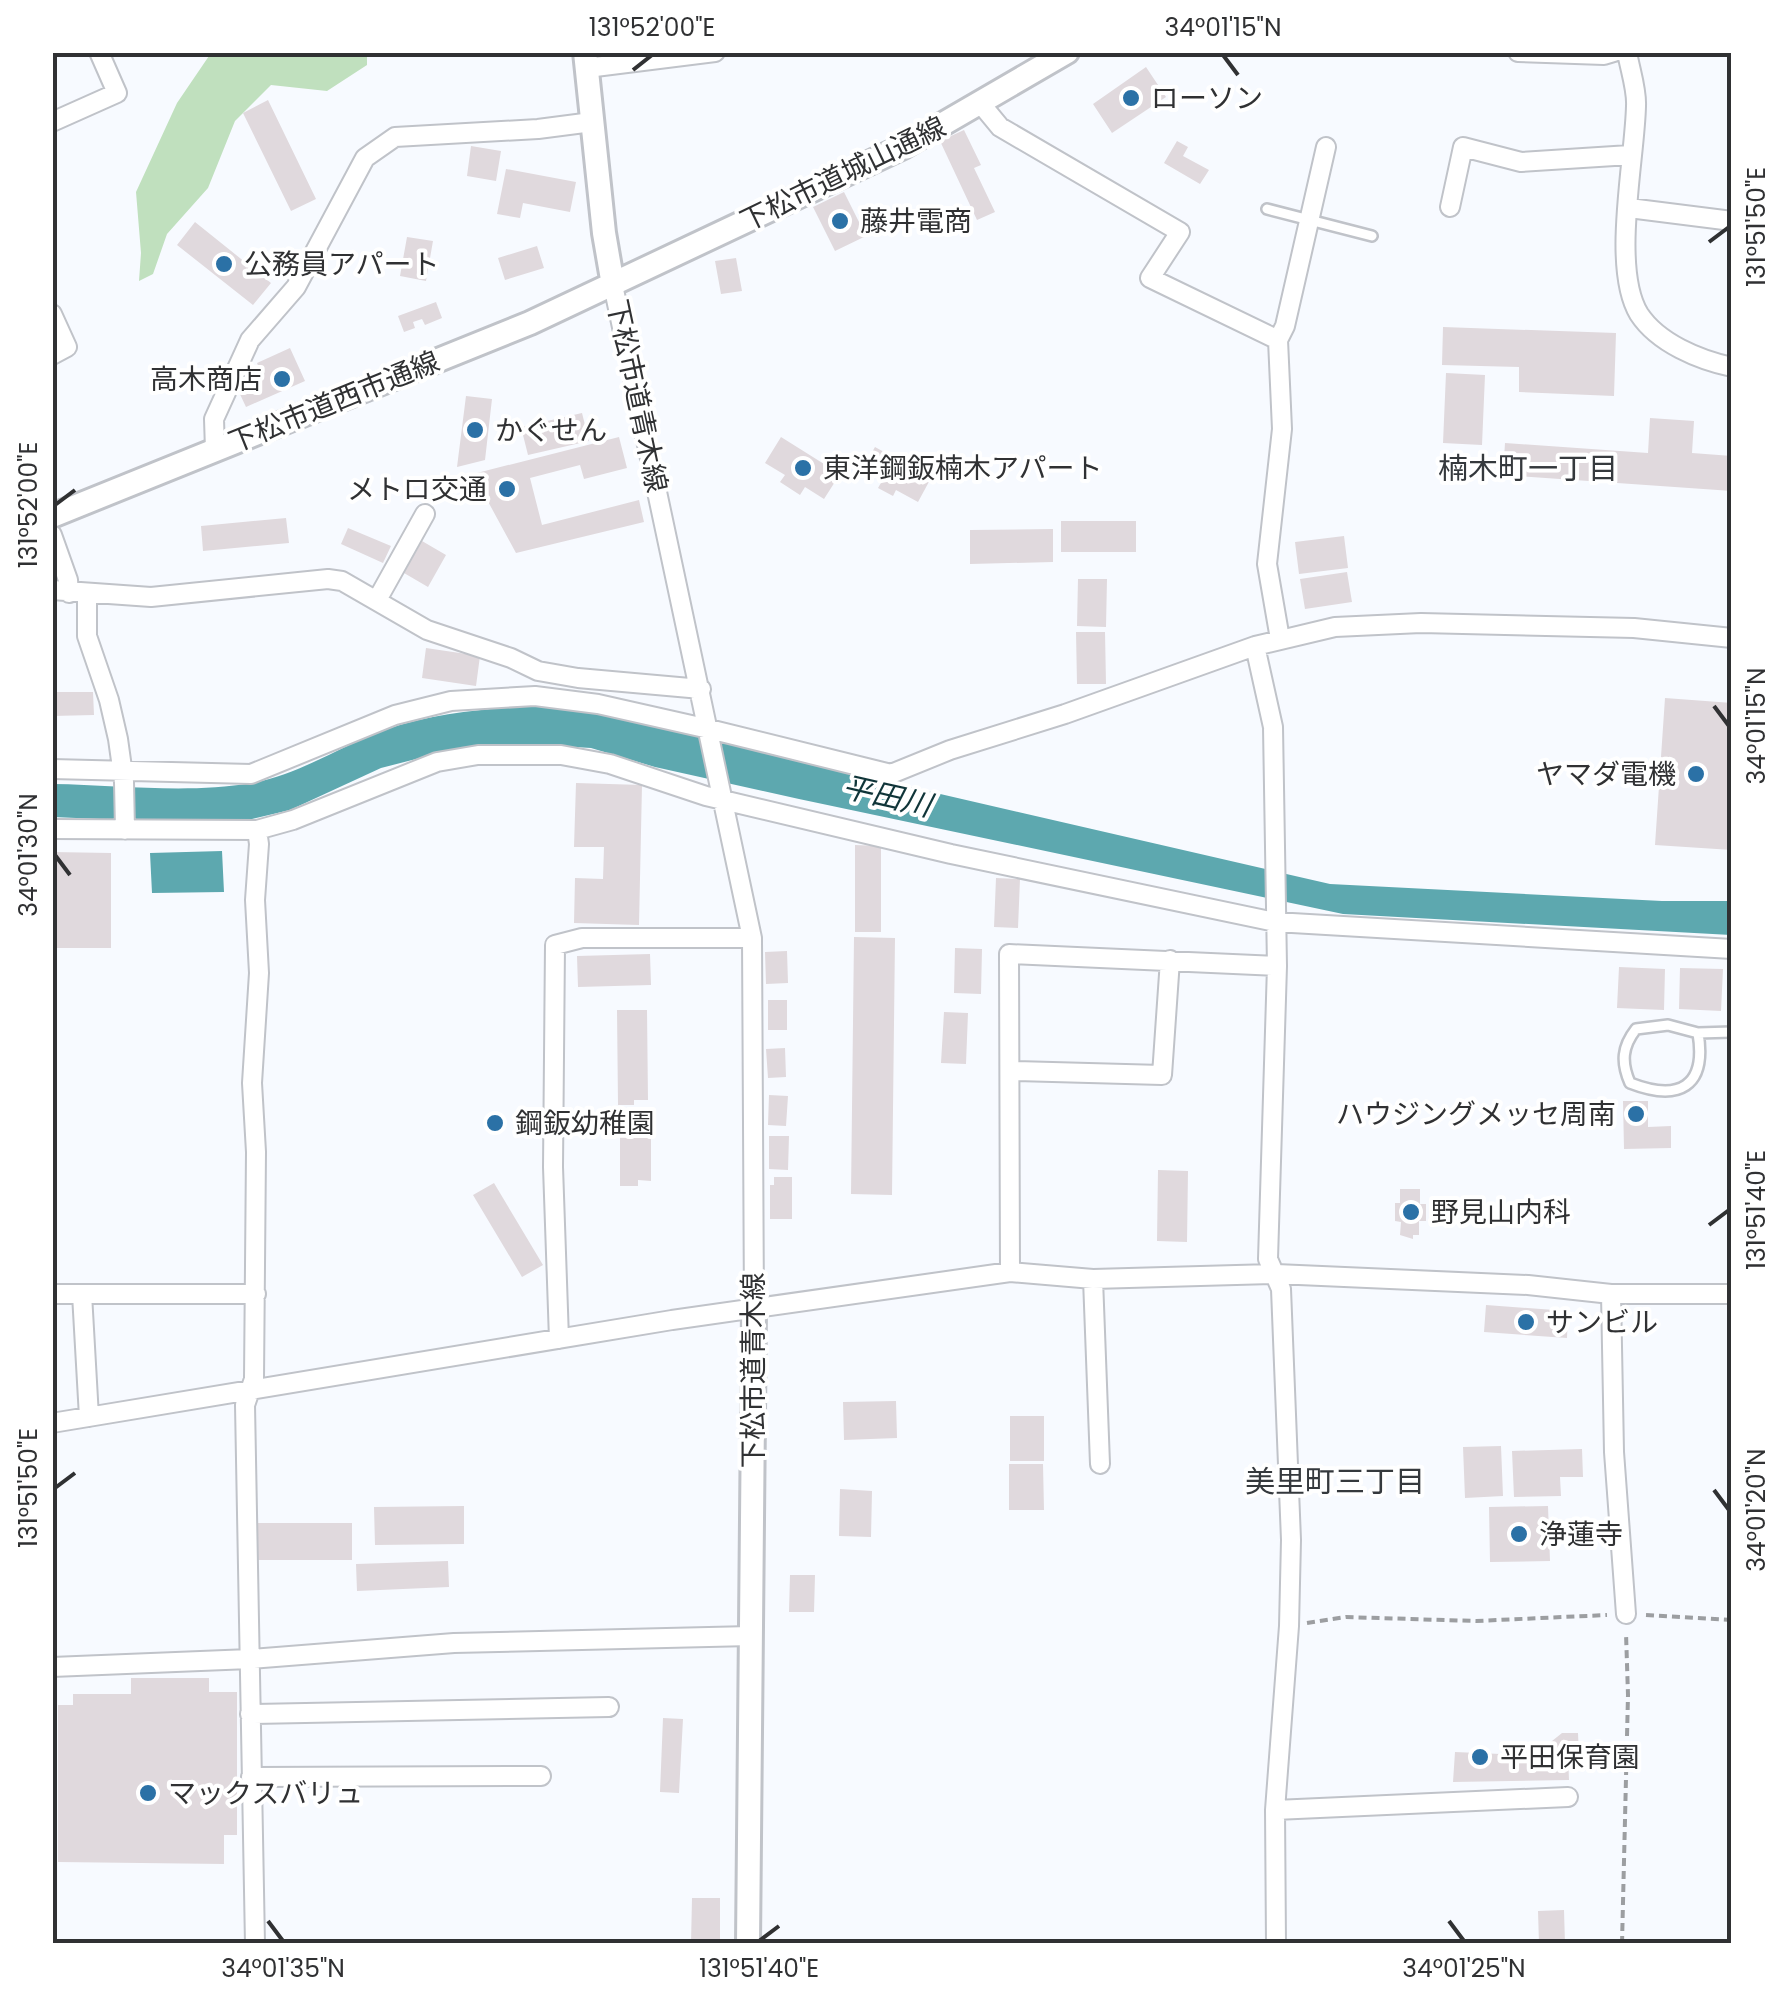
<svg xmlns="http://www.w3.org/2000/svg" width="1784" height="1996" font-family="Poppins,'Noto Sans JP',sans-serif">
<style>
.green{fill:#c0e0be}
.water{fill:#5da8af}
.building{fill:#e0d9dd}
.lines{fill:none;stroke-linecap:round;stroke-linejoin:round}
.service-casing{stroke:#c0c3c9;stroke-width:14}
.minor-casing{stroke:#c0c3c9;stroke-width:22}
.tertiary-casing{stroke:#c0c3c9;stroke-width:28}
.path{stroke:#9c9ea1;stroke-width:4;stroke-dasharray:8 5;stroke-linecap:butt}
.service{stroke:#fff;stroke-width:9}
.minor{stroke:#fff;stroke-width:18}
.tertiary{stroke:#fff;stroke-width:22}
.ticks{fill:none;stroke:#303133;stroke-width:4}
.poi-dot{fill:#2b71a6;stroke:#fff;stroke-width:4}
.labels{text-anchor:middle;dominant-baseline:central;stroke-width:8;stroke-linejoin:round;paint-order:stroke}
.poi-label{font-size:28px;fill:#303133;stroke:#fff;text-anchor:start}
.street-label{font-size:28px;fill:#303133;stroke:#fff}
.neighbourhood-label{font-size:30px;fill:#35393d;stroke:#fff}
.water-label{font-size:30px;font-style:italic;fill:#103539;stroke:#fff}
.neatline{fill:none;stroke:#303133;stroke-width:4}
.ticks-label{font-size:25px;text-anchor:middle;fill:#303133}
</style>
<rect width="100%" height="100%" fill="#f7faff"/>
<path class="green" d="M211,53H367V65L327,91L271,85L235,121L208,188L167,234L153,274L139,281L141,253L136,192L177,103Z"/>
<path class="water" d="M538,705L606,711L828,768L1330,884L1662,901H1731V935L1343,914L799,799L655,767L591,748L542,745L451,750L381,768L290,810L248,820L215,824L53,817V784C118,785 187,794 252,783C299,775 342,745 387,729C437,712 486,709 538,705Z
M222,851L224,892L152,893L150,853Z"/>
<path class="building" d="M1146,67L1166,97L1112,133L1093,104Z
M268,100L316,199L291,211L243,113Z
M964,130L981,165L974,168L995,212L977,220L940,141Z
M1177,141L1188,147L1183,156L1209,170L1200,184L1164,163Z
M471,146L501,151L496,181L467,176Z
M506,169L576,182L570,212L523,203L520,218L497,214Z
M844,192L866,236L835,251L813,207Z
M195,222L271,283L253,305L177,245Z
M407,237L433,241L426,281L400,276Z
M537,246L544,268L505,280L498,258Z
M736,258L742,291L721,294L715,261Z
M436,302L442,318L425,325L422,319L413,322L415,328L404,332L398,316Z
M1443,327L1616,333L1614,396L1519,392V367L1442,365Z
M290,348L305,381L246,407L238,390L263,378L257,363Z
M1446,373L1485,375L1482,445L1443,443Z
M466,396L492,399L485,460L457,467Z
M582,413L589,441L528,455L521,427Z
M1650,418L1694,421L1692,453L1732,456V491L1503,475L1505,443L1648,453Z
M619,437L627,468L584,479L580,465L530,478L542,525L639,500L644,522L516,553L473,474Z
M781,437L840,474L824,499L805,487L800,495L780,482L785,475L765,463Z
M875,447L931,478L918,502L896,490L893,496L878,488L882,481L862,470Z
M286,518L289,543L203,551L201,526Z
M1061,521H1136V552H1061Z
M348,528L391,546L383,563L341,544Z
M1053,529V562L970,564V530Z
M1344,536L1348,568L1299,574L1295,542Z
M422,541L446,555L428,587L404,573Z
M1347,572L1352,602L1305,609L1300,579Z
M1078,579H1107L1106,627L1077,626Z
M1076,632H1105L1106,684H1077Z
M426,648L480,656L476,686L422,678Z
M52,692H93L94,715L52,716Z
M1665,698L1732,703V850L1655,845Z
M576,783L642,785L639,925L574,923L575,878L603,879L604,847H574Z
M855,845L881,846V932H855Z
M52,852L111,853V948H52Z
M996,878L1020,879L1018,928L994,927Z
M854,937L895,938L892,1195L851,1194Z
M955,948L982,949L981,994L954,993Z
M787,951L788,983L766,984L765,952Z
M650,954L651,985L578,987L577,956Z
M1619,967L1665,969L1664,1010L1617,1008Z
M1680,968L1723,969L1721,1011L1679,1009Z
M768,1000H787V1030H768Z
M617,1010H647L648,1100H634V1105H618Z
M944,1012L968,1013L966,1064L941,1063Z
M785,1048L786,1077L768,1078L766,1049Z
M769,1095L788,1096L786,1126L768,1125Z
M1623,1101H1648V1127L1671,1126V1148L1624,1149Z
M620,1120H651V1181L638,1180V1186H620Z
M769,1136H789L788,1170L769,1169Z
M1158,1170L1188,1171L1187,1242L1157,1241Z
M774,1177H792V1219H770V1185H774Z
M494,1183L543,1265L522,1277L473,1195Z
M1400,1189H1420V1204H1426V1221H1419V1235H1413V1239L1400,1235L1401,1222L1395,1221V1203H1400Z
M1486,1305L1568,1311L1567,1338L1484,1332Z
M896,1401L897,1438L844,1440L843,1402Z
M1010,1416H1044V1461H1010Z
M1501,1446L1503,1496L1465,1498L1463,1447Z
M1582,1449L1583,1477H1560L1561,1496L1514,1497L1512,1451Z
M1009,1464H1043L1044,1510H1009Z
M840,1489L872,1491L871,1537L839,1536Z
M464,1506V1544L375,1545L374,1507Z
M1548,1506L1550,1561L1490,1562L1489,1507Z
M258,1523H352V1560H258Z
M448,1561L449,1587L357,1591L356,1564Z
M790,1575H815L814,1612H789Z
M131,1678H209V1692H237V1835H224V1864L58,1862V1705H73V1694H131Z
M663,1718L683,1719L679,1793L660,1792Z
M1562,1733H1578L1579,1756H1568L1569,1780L1453,1782L1455,1752L1524,1755L1547,1745Z
M692,1898H720V1944H691Z
M1564,1910L1565,1944H1539L1538,1911Z"/>
<g class="lines">
<g class="service-casing">
<path id="service" d="M1267,209L1372,236
M1698,1033C1707,1087 1679,1102 1630,1083C1621,1062 1622,1047 1636,1029L1668,1025L1698,1033L1732,1032"/>
</g>
<g class="minor-casing">
<path id="minor" d="M1518,52L1604,55L1614,52
M1627,52C1630,70 1637,89 1636,106C1635,159 1611,268 1639,314C1658,343 1699,360 1732,367
M587,68L715,52
M981,104L1000,127L1180,232L1150,278L1278,340
M52,122L117,93L99,52
M1450,207L1463,147L1521,162L1630,155
M1629,208L1732,221
M613,285L752,938L754,1308
M52,314L67,347L52,355
M215,450L214,419L250,340L296,287L365,158L395,137L538,129L592,122
M52,535L68,580L69,593
M52,590L151,597L328,579L342,581L427,630L511,658L538,671L578,678L701,689
M87,594V636L109,700L118,739L124,782L125,830
M377,600L425,514
M1280,639L1267,564L1282,429L1278,340L1285,326L1326,147
M1255,646L1273,727L1277,966L1268,1259L1281,1289L1291,1540L1289,1626L1275,1810L1276,1944
M52,769L251,774L395,715L451,701L535,696L598,704L709,729L891,774L950,750L1065,714L1255,646L1335,627L1421,623L1634,628L1732,638
M52,829L257,830L293,820L437,762L478,755H561L610,764L706,796L951,854L1275,922L1732,949
M1012,1071L1162,1075L1170,960
M1010,1272L1009,954L1277,966
M1093,1279L1100,1464
M52,1294H256
M82,1294L89,1417
M1611,1294L1614,1452L1626,1614
M559,1339L553,1167L555,945L582,938H752
M52,1423L672,1320L1010,1272L1093,1279L1276,1274L1528,1285L1611,1294H1732
M52,1667L250,1659L454,1643L751,1636
M250,1714L609,1707
M251,1777L541,1776
M1275,1810L1568,1797
M255,1944L245,1405L254,1379L256,1152L252,1083L259,973L255,900L259,844L257,830"/>
</g>
<g class="tertiary-casing">
<path id="tertiary" d="M585,52L604,233L613,285
M52,516L530,323L905,146L1067,52
M748,1944L754,1308"/>
</g>
<path class="path" d="M1646,1615L1732,1620
M1307,1623L1346,1617L1476,1621L1607,1615
M1622,1944L1628,1695L1626,1633"/>
<use href="#service" class="service"/>
<use href="#minor" class="minor"/>
<use href="#tertiary" class="tertiary"/>
</g>
<path class="ticks" d="M1223,55L1238,75M633,70L652,55M1709,242L1729,227M55,505L75,490M1714,706L1729,726M55,855L70,875M1709,1225L1729,1210M55,1488L75,1473M1714,1490L1729,1510M268,1921L283,1941M1449,1921L1464,1941M759,1941L779,1926"/>
<g class="poi-dot">
<circle cx="1131" cy="98" r="10"/>
<circle cx="840" cy="221" r="10"/>
<circle cx="224" cy="264" r="10"/>
<circle cx="282" cy="379" r="10"/>
<circle cx="475" cy="430" r="10"/>
<circle cx="803" cy="468" r="10"/>
<circle cx="507" cy="489" r="10"/>
<circle cx="1696" cy="774" r="10"/>
<circle cx="1636" cy="1114" r="10"/>
<circle cx="495" cy="1123" r="10"/>
<circle cx="1411" cy="1212" r="10"/>
<circle cx="1526" cy="1322" r="10"/>
<circle cx="1519" cy="1534" r="10"/>
<circle cx="1480" cy="1757" r="10"/>
<circle cx="148" cy="1793" r="10"/>
</g>
<g class="labels">
<g class="poi-label">
<text x="1151" y="98">ローソン</text>
<text x="860" y="221">藤井電商</text>
<text x="244" y="264">公務員アパート</text>
<text x="262" y="379" text-anchor="end">高木商店</text>
<text x="495" y="430">かぐせん</text>
<text x="823" y="468">東洋鋼鈑楠木アパート</text>
<text x="487" y="489" text-anchor="end">メトロ交通</text>
<text x="1676" y="774" text-anchor="end">ヤマダ電機</text>
<text x="1616" y="1114" text-anchor="end">ハウジングメッセ周南</text>
<text x="515" y="1123">鋼鈑幼稚園</text>
<text x="1431" y="1212">野見山内科</text>
<text x="1546" y="1322">サンビル</text>
<text x="1539" y="1534">浄蓮寺</text>
<text x="1500" y="1757">平田保育園</text>
<text x="168" y="1793">マックスバリュ</text>
</g>
<g class="street-label">
<text transform="translate(843 174) rotate(-26)">下松市道城山通線</text>
<text transform="translate(637 396) rotate(78)">下松市道青木線</text>
<text transform="translate(334 402) rotate(-22)">下松市道西市通線</text>
<text transform="translate(753 1370) rotate(-90)">下松市道青木線</text>
</g>
<g class="neighbourhood-label">
<text x="1528" y="468">楠木町一丁目</text>
<text x="1335" y="1481">美里町三丁目</text>
</g>
<g class="water-label">
<text transform="translate(887 796) rotate(13)">平田川</text>
</g>
</g>
<rect width="1784" height="1996" fill="none" stroke="#ffffff" stroke-width="110"/>
<rect x="55" y="55" width="1674" height="1886" class="neatline"/>
<g class="ticks-label">
<text x="652" y="36">131°52'00"E</text>
<text x="1223" y="36">34°01'15"N</text>
<text transform="translate(1756 227) rotate(-90)" y="9">131°51'50"E</text>
<text transform="translate(28 505) rotate(-90)" y="9">131°52'00"E</text>
<text transform="translate(1756 726) rotate(-90)" y="9">34°01'15"N</text>
<text transform="translate(28 855) rotate(-90)" y="9">34°01'30"N</text>
<text transform="translate(1756 1210) rotate(-90)" y="9">131°51'40"E</text>
<text transform="translate(28 1488) rotate(-90)" y="9">131°51'50"E</text>
<text transform="translate(1756 1510) rotate(-90)" y="9">34°01'20"N</text>
<text x="283" y="1977">34°01'35"N</text>
<text x="759" y="1977">131°51'40"E</text>
<text x="1464" y="1977">34°01'25"N</text>
</g>
</svg>
